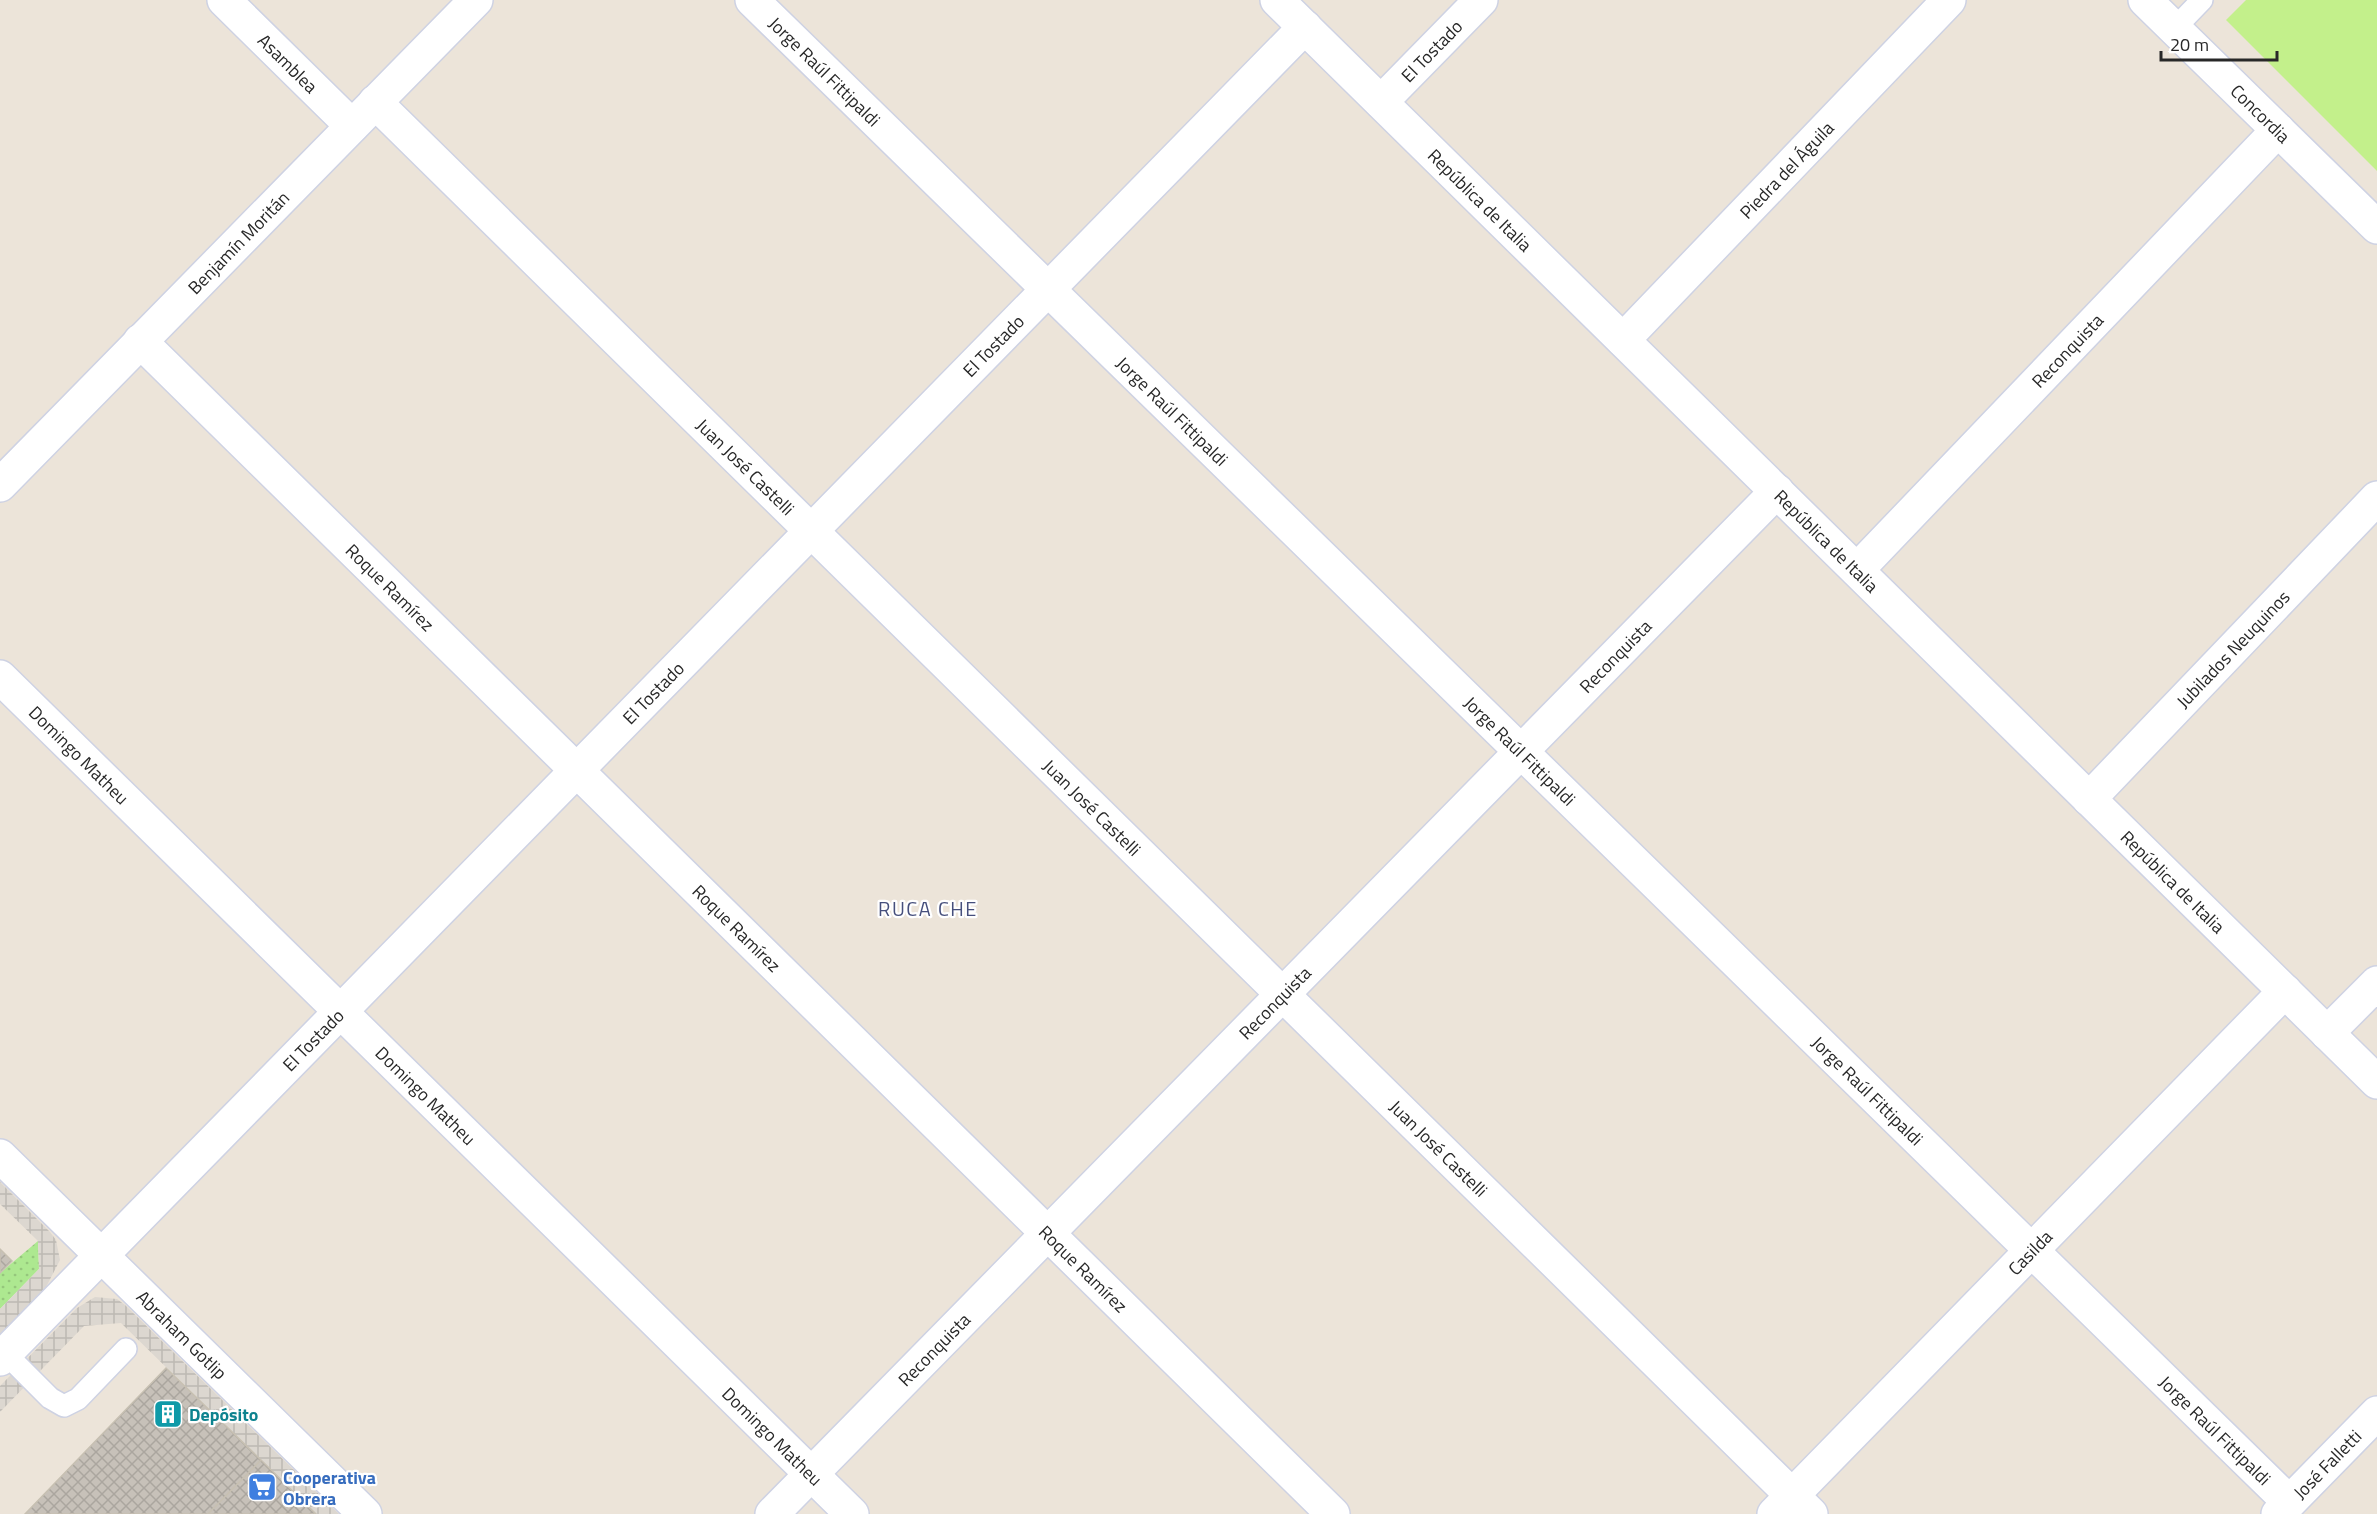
<svg xmlns="http://www.w3.org/2000/svg" width="2377" height="1514" font-family="'Titillium Web',sans-serif">
<style>
.garden{fill:url(#garden-dots)}
.pitch{fill:#c3f08b}
.plaza{fill:url(#plaza-grid)}
.building{fill:url(#building-cross-hatch);stroke:#c7c0b2;stroke-width:1.5}
.lines{fill:none;stroke-linecap:round;stroke-linejoin:round}
.service-casing{stroke:#ced2e3;stroke-width:24}
.minor-casing{stroke:#ced2e3;stroke-width:36}
.tertiary-casing{stroke:#ced2e3;stroke-width:36}
.service{stroke:#fff;stroke-width:21}
.minor{stroke:#fff;stroke-width:33}
.tertiary{stroke:#fff;stroke-width:33}
.labels{text-anchor:middle;dominant-baseline:central;stroke-width:4.5;stroke-linejoin:round;paint-order:stroke}
.street-label{font-size:18px;fill:#282828;stroke:#fff}
.culture-label{font-size:18px;font-weight:bold;fill:#0d838f;stroke:#fff;text-anchor:start}
.shop-label{font-size:18px;font-weight:bold;fill:#366cbe;stroke:#fff;text-anchor:start}
.neighbourhood-label{font-size:20px;letter-spacing:1.5px;fill:#464f7c;stroke:#fff}
</style>
<defs>
<pattern id="garden-dots" width="8" height="8" patternUnits="userSpaceOnUse" patternTransform="scale(1.5)"><rect width="8" height="8" fill="#ade890"/><path d="M2 2h.1M6 6h.1" fill="none" stroke="#95c77c" stroke-width="1.8" stroke-linecap="round"/></pattern>
<pattern id="plaza-grid" width="8" height="8" patternUnits="userSpaceOnUse" patternTransform="scale(1.5)"><rect width="8" height="8" fill="#dcd7d0"/><path d="M0 4h8M4 0v8" fill="none" stroke="#bdb9b3"/></pattern>
<pattern id="building-cross-hatch" width="8" height="8" patternUnits="userSpaceOnUse" patternTransform="scale(1.5)"><rect width="8" height="8" fill="#c7c1b9"/><path d="M0 0l8 8M0 8l8-8" fill="none" stroke="#aba69f"/></pattern>
</defs>
<rect width="100%" height="100%" fill="#ece4d9"/>
<path class="garden" d="M38,1241L39,1269L0,1309V1273Z"/>
<path class="pitch" d="M2246,0H2377V171L2226,20Z"/>
<path class="plaza" d="M0,1182L50,1232L56,1240L60,1260L45,1289L0,1335V1309L39,1269L38,1241L0,1204Z
M95,1297L117,1299L125,1305L339,1514H316L121,1323L84,1326L0,1412V1386L77,1308Z"/>
<path class="building" d="M0,1249L12,1261L0,1273Z
M166,1368L261,1460L208,1514H25Z
M261,1460L316,1514H208Z"/>
<g class="lines">
<g class="service-casing">
<path id="service" d="M2174,29L2202,0
M5,1353L50,1398L64,1406L78,1399L126,1349"/>
</g>
<g class="minor-casing">
<g id="minor">
<path id="s1" d="M224,0L352,126"/>
<path id="s2" d="M752,0L2289,1502"/>
<path id="s3" d="M2145,0L2377,227"/>
<path id="s4" d="M375,102L1811,1514"/>
<path id="s5" d="M1381,102L1481,0"/>
<path id="s6" d="M1623,340L1949,0"/>
<path id="s7" d="M140,341L1333,1514"/>
<path id="s8" d="M1857,570L2278,130"/>
<path id="s9" d="M0,677L852,1514"/>
<path id="s10" d="M2089,799L2377,498"/>
<path d="M2327,1033L2377,983"/>
<path id="s11" d="M0,1156L365,1514"/>
<path id="s12" d="M0,1359L1305,27"/>
<path id="s13" d="M772,1514L1777,491"/>
<path id="s14" d="M1774,1514L2285,991"/>
<path id="s15" d="M2278,1514L2377,1413"/>
</g>
</g>
<g class="tertiary-casing">
<g id="tertiary">
<path id="s16" d="M1277,0L2377,1082"/>
<path id="s17" d="M0,485L476,0"/>
</g>
</g>
<use href="#service" class="service"/>
<use href="#minor" class="minor"/>
<use href="#tertiary" class="tertiary"/>
</g>
<defs>
<g id="building-square" transform="scale(1.5)"><rect x="-9" y="-9" width="18" height="18" rx="4" fill="#0f9aa8" stroke="#fff"/><path d="M-4-6H4V6H1V3H-1V6H-4ZM-2.5-4.3h1.7v1.8h-1.7ZM.8-4.3h1.7v1.8H.8ZM-2.5-1h1.7V.8h-1.7ZM.8-1h1.7V.8H.8Z" fill="#fff"/></g>
<g id="supermarket-square" transform="scale(1.5)"><rect x="-9" y="-9" width="18" height="18" rx="4" fill="#3f7fe0" stroke="#fff"/><path d="M-6-5.5h2.5l.6 2H6L4.5 2H-2.5L-4.4-4H-6ZM-1.5 3.2a1.3 1.3 0 1 0 .1 0ZM3 3.2a1.3 1.3 0 1 0 .1 0Z" fill="#fff"/></g>
</defs>
<g fill-rule="evenodd">
<use href="#building-square" x="168" y="1414"/>
<use href="#supermarket-square" x="262" y="1487"/>
</g>
<g class="labels">
<g class="street-label">
<text stroke="none"><textPath href="#s5" startOffset="72">El Tostado</textPath></text>
<text stroke="none"><textPath href="#s1" startOffset="90">Asamblea</textPath></text>
<text stroke="none"><textPath href="#s2" startOffset="102">Jorge Raúl Fittipaldi</textPath></text>
<text stroke="none"><textPath href="#s3" startOffset="162">Concordia</textPath></text>
<text stroke="none"><textPath href="#s6" startOffset="236">Piedra del Águila</textPath></text>
<text stroke="none"><textPath href="#s16" startOffset="285">República de Italia</textPath></text>
<text stroke="none"><textPath href="#s17" startOffset="340">Benjamín Moritán</textPath></text>
<text stroke="none"><textPath href="#s12" startOffset="1419">El Tostado</textPath></text>
<text stroke="none"><textPath href="#s8" startOffset="304">Reconquista</textPath></text>
<text stroke="none"><textPath href="#s2" startOffset="588">Jorge Raúl Fittipaldi</textPath></text>
<text stroke="none"><textPath href="#s4" startOffset="520">Juan José Castelli</textPath></text>
<text stroke="none"><textPath href="#s16" startOffset="771">República de Italia</textPath></text>
<text stroke="none"><textPath href="#s7" startOffset="351">Roque Ramírez</textPath></text>
<text stroke="none"><textPath href="#s10" startOffset="208">Jubilados Neuquinos</textPath></text>
<text stroke="none"><textPath href="#s13" startOffset="1203">Reconquista</textPath></text>
<text stroke="none"><textPath href="#s12" startOffset="933">El Tostado</textPath></text>
<text stroke="none"><textPath href="#s2" startOffset="1074">Jorge Raúl Fittipaldi</textPath></text>
<text stroke="none"><textPath href="#s9" startOffset="111">Domingo Matheu</textPath></text>
<text stroke="none"><textPath href="#s4" startOffset="1006">Juan José Castelli</textPath></text>
<text stroke="none"><textPath href="#s16" startOffset="1257">República de Italia</textPath></text>
<text stroke="none"><textPath href="#s7" startOffset="837">Roque Ramírez</textPath></text>
<text stroke="none"><textPath href="#s13" startOffset="717">Reconquista</textPath></text>
<text stroke="none"><textPath href="#s12" startOffset="447">El Tostado</textPath></text>
<text stroke="none"><textPath href="#s2" startOffset="1560">Jorge Raúl Fittipaldi</textPath></text>
<text stroke="none"><textPath href="#s9" startOffset="597">Domingo Matheu</textPath></text>
<text stroke="none"><textPath href="#s4" startOffset="1492">Juan José Castelli</textPath></text>
<text stroke="none"><textPath href="#s14" startOffset="366">Casilda</textPath></text>
<text stroke="none"><textPath href="#s7" startOffset="1323">Roque Ramírez</textPath></text>
<text stroke="none"><textPath href="#s11" startOffset="255">Abraham Gotlip</textPath></text>
<text stroke="none"><textPath href="#s13" startOffset="231">Reconquista</textPath></text>
<text stroke="none"><textPath href="#s2" startOffset="2046">Jorge Raúl Fittipaldi</textPath></text>
<text stroke="none"><textPath href="#s9" startOffset="1083">Domingo Matheu</textPath></text>
<text stroke="none"><textPath href="#s15" startOffset="70">José Falletti</textPath></text>
</g>
<g class="culture-label">
<text x="189" y="1414">Depósito</text>
</g>
<g class="shop-label">
<text x="283" y="1477">Cooperativa<tspan x="283" dy="21">Obrera</tspan></text>
</g>
<g class="neighbourhood-label">
<text x="928" y="908">RUCA CHE</text>
</g>
</g>
<path d="M2161 51v9h116v-9" fill="none" stroke="#282828" stroke-width="3"/>
<text x="2170" y="51" font-size="18" fill="#282828" stroke="#ffffff" stroke-width="4.5" paint-order="stroke">20 m</text>
</svg>
